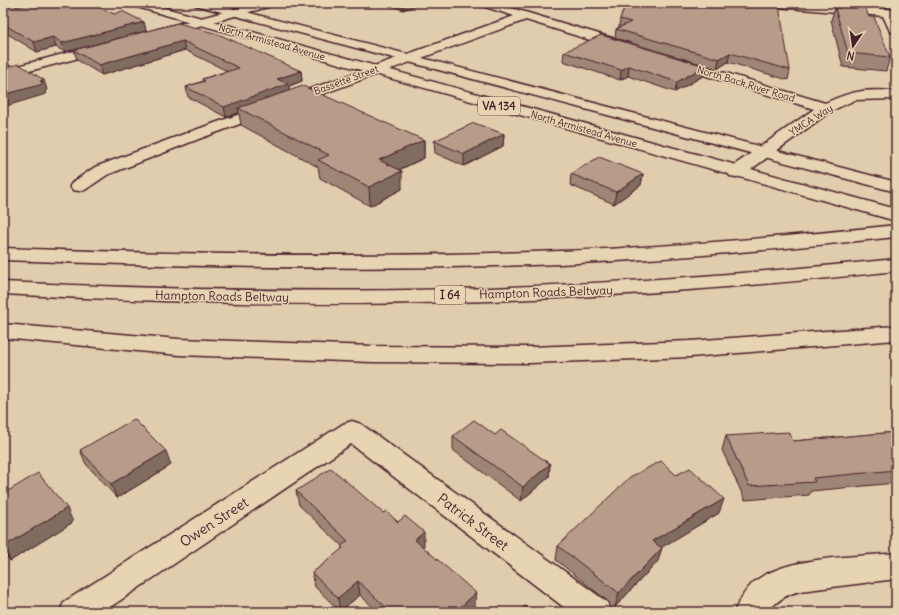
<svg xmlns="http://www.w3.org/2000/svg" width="899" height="615" font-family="Delius,sans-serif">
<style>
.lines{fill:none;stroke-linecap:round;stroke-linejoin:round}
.street-casing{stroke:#4a1f2b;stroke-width:3}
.primary-casing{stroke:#4a1f2b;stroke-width:3}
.highway-casing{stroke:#4a1f2b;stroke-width:3}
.street{fill:#e6d4b2;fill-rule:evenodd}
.primary{fill:#e6d4b2;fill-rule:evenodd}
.highway{fill:#e6d4b2;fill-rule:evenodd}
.wall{fill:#9d8676;stroke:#4a1f2b}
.shaded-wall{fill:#806d60;stroke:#4a1f2b}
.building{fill:#b79c89;stroke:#4a1f2b}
.labels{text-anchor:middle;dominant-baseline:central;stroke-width:3;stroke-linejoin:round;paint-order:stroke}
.far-street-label{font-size:10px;fill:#4a1f2b;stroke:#e6d4b2}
.shield{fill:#e6d4b2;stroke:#795554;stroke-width:1}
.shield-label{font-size:11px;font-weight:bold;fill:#4a1f2b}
.street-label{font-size:12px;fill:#4a1f2b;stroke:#e6d4b2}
.near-street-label{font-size:14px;fill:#4a1f2b;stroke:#e6d4b2}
</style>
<rect width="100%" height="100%" fill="#e0cdad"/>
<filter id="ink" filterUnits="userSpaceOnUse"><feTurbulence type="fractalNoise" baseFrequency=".025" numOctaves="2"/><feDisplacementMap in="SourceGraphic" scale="8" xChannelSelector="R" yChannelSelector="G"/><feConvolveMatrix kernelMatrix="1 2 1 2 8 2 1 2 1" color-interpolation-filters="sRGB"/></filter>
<g filter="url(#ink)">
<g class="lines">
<g class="street-casing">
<path id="street" d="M258,3H277L275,5L159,37L153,33L155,30Z
M477,3H495L629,43L630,46L629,49H619L526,20L196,140L107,175L85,190L79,191L73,190L70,186L73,182L95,167L184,134L514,16L479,5Z
M759,3H808L888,9L892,10L896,18V35L890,31L883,16L765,6Z
M104,43L110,47L109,50L3,78V70Z
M676,58L825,103C853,90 866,89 896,91V99L855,100L831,111L742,176L736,177L730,176L727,172L730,168L814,109L671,65L669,62L671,59Z
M352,421L361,424L607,602L611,612H570L351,444L103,612H60L64,602L343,424Z
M896,553V579L800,591C787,594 776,601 768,612H734C739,601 745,590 754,582C786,556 856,557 896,553Z"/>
</g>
<g class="primary-casing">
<path id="primary" d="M128,3H147L896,209V221L130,5Z
M193,3H212L896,182V192L195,5Z"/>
</g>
<g class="highway-casing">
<path id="highway" d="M896,225V237C784,249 672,259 560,264C374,271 189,267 3,260V248C189,255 374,258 560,251C672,247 784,237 896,225Z
M896,259V271C748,287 601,298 452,302C302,307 153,302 3,294V282C153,289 302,293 452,289C601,285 748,274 896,259Z
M3,324L179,339L372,346L530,347L690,341L896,326V340L690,357L530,363L372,362L179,355L3,338Z"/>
</g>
<use href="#street" class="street"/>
<use href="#primary" class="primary"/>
<use href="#highway" class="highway"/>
</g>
<path class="wall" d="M3,3L17,7L114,14L144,22L146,31L65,52L56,47L37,52L3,31Z
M384,3H424L403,10Z
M626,3L790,70L788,80L728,62L717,69L615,38L616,29L619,27L620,19Z
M838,3L869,17L890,57L886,71L843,67L831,20L835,8H836Z
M178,23L301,71L302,81L289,86V91L424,140V158L399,170L402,189L370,206L320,178L318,167L241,125L239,113L226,117L188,97L186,87L203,81L202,79L227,71L185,50L102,75L77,60L74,50Z
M564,52L703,76L675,92L628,76L620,80L563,61Z
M504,134L503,146L464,166L435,153L434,141Z
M571,174H643L641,185L614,204L570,185Z
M896,432V483L811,491L809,495L745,500L722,450L726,436L793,441Z
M495,435L550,464L549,477L521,501L453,450V436Z
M80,450L171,465L117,498L86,464Z
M676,475L719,513L661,547L658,561L615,607L556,560L558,546Z
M296,491L383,513L424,546L423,547L475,607L470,612H378L360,595L340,611L315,587L312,573L342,550V546L299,505Z
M3,494L73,522L10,561L3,551Z"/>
<path class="shaded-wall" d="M403,3H424L403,10Z
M144,22L146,31L65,52L62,43Z
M53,37L56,47L37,52L34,42Z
M183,41L185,50L102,75L99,65Z
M730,53L728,62L717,69L719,59Z
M6,57L10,67L3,69V58Z
M629,66L628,76L620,80L621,70Z
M705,66L703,76L675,92L677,82Z
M301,71L302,81L289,86L290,95L238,108L239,113L226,117L224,107L277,79Z
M44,80L47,90L45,91L46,94L3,107V95Z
M504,134L503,146L464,166V154Z
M424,140V158L381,178L379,160Z
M402,171V189L370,206L369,187Z
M643,174L641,185L614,204L616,192Z
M166,451L171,465L117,498L111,484Z
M550,464L549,477L521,501L523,487Z
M724,499L719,513L649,555L652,541Z
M67,508L73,522L10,561L3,548V547Z
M424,532V546L415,554V540Z
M662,548L658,561L615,607L619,593Z
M358,581L360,595L340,611L338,598Z
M476,593L475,607L470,612H455Z"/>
<path class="building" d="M3,3H11L17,7L33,3H91L114,14L122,11L144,22L62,43L53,37L34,42L3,24Z
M626,3H749L779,6L790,70L730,53L719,59L616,29L631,22L620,19Z
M838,3L864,5L869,17H874L890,57L848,53L835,8H840Z
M178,23L218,34L301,71L277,79L288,84L224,107L186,87L205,81L202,79L239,68L183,41L99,65L74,50Z
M601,35L705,66L677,82L629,66L621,70L564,52Z
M19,64L44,80L40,81L43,84L3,95V68Z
M303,86L424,140L379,160L402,171L369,187L318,160L329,155L238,108Z
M474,123L504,134L464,154L434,141Z
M599,157L643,174L616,192L571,174Z
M134,419L166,451L111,484L80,450Z
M474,420L495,435L501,430L550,464L523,487L453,436Z
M788,432L793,441L896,432V470L813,478L815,482L749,486L726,436Z
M661,461L676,475L690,468L724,499L652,541L662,548L619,593L558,546L630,477Z
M331,468L383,513L386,511L398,522L405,516L424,532L415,540L476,593L455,612H391L358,581L338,598L312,573L343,548L341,546L348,541L296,491Z
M38,473L67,508L3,547V494Z
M525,606L532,612H518Z"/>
</g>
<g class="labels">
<g class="far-street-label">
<text transform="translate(272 42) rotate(16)">North Armistead Avenue</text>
<text transform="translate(346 80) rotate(-20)">Bassette Street</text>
<text transform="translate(746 84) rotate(17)">North Back River Road</text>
<text transform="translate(811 120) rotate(-33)">YMCA Way</text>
<text transform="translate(584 129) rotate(16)">North Armistead Avenue</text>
</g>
<g class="shield">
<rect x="478" y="97" width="42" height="18" rx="3"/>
<rect x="435" y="286" width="30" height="18" rx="3"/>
</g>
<g class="shield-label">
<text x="499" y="106">VA 134</text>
<text x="450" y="295">I 64</text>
</g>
<g class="street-label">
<text transform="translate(546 292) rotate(-2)">Hampton Roads Beltway</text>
<text transform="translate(222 296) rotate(1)">Hampton Roads Beltway</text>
</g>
<g class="near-street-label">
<text transform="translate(214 522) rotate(-33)">Owen Street</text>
<text transform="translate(473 522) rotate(37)">Patrick Street</text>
</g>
</g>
<rect width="899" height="615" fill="none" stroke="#e6d4b2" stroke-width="16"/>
<rect x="8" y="8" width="883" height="599" fill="none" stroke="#4a1f2b" stroke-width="1.5" filter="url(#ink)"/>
<g transform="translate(853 46) rotate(193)" stroke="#e6d4b2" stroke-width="3" paint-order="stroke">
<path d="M0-3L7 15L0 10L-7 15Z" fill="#4a1f2b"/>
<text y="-6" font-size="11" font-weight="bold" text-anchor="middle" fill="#4a1f2b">N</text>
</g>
</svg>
